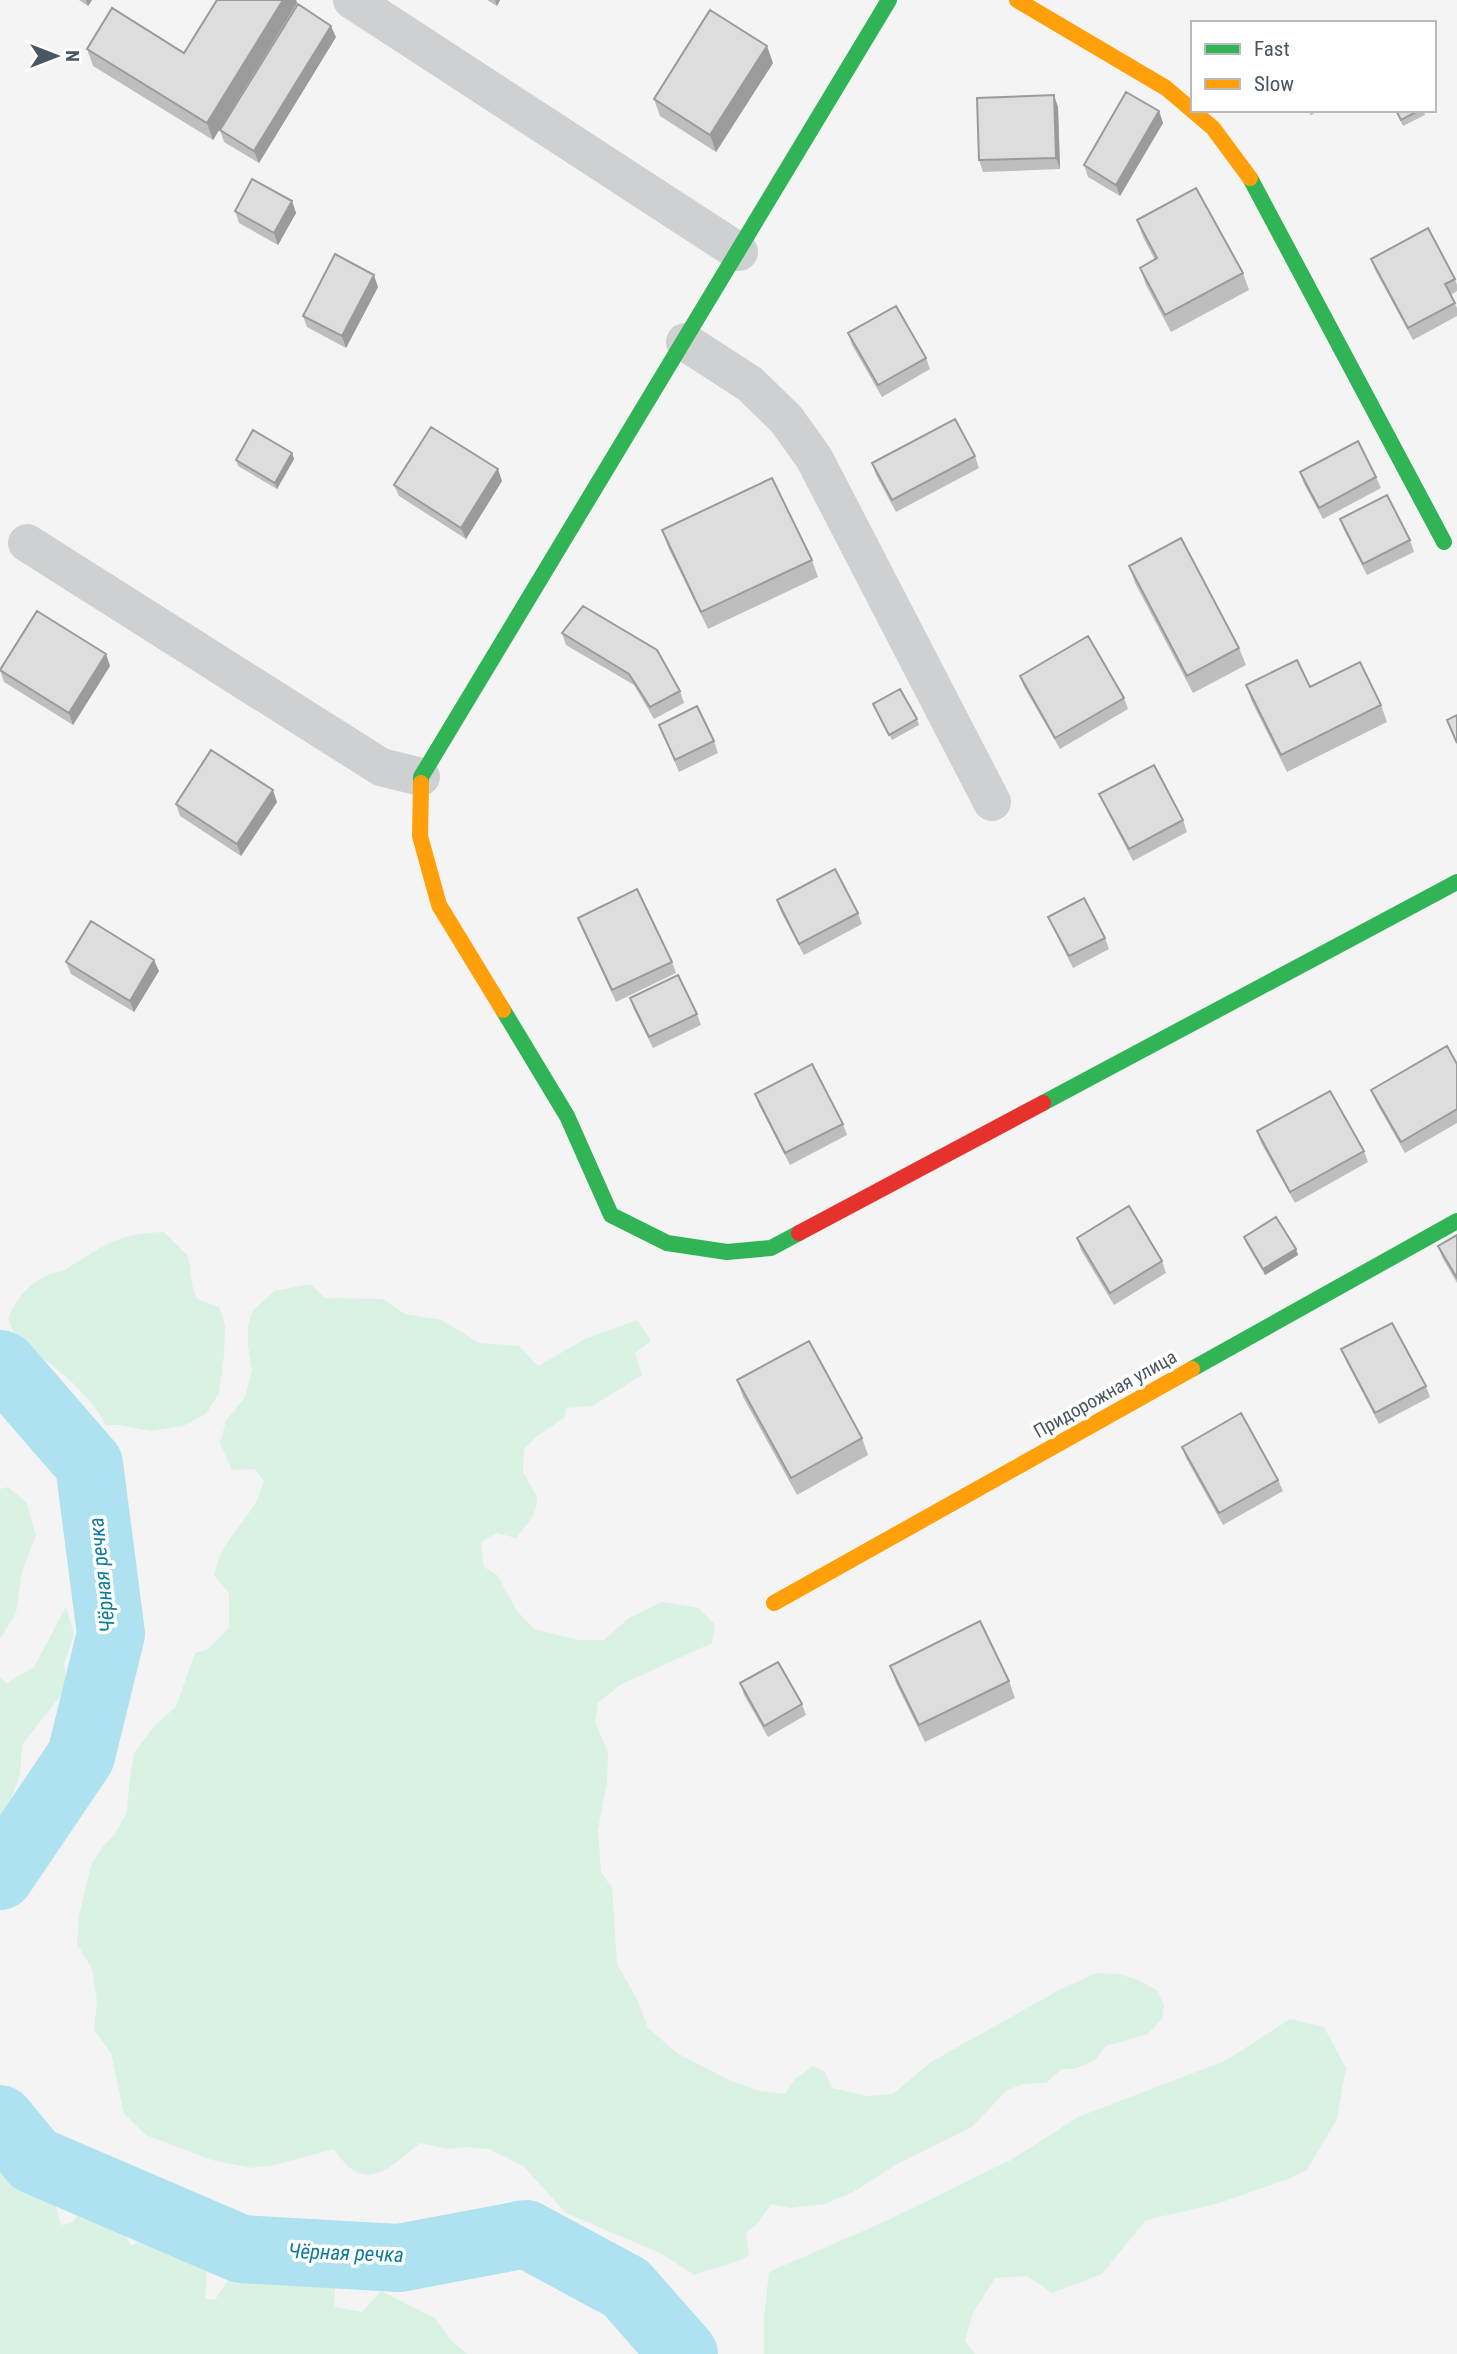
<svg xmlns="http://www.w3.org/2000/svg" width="1457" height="2354" font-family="'Roboto Condensed',sans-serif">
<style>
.green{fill:#d9f2e3}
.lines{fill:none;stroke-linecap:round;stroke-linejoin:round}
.river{stroke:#aee2f0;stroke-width:68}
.street{stroke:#ced0d2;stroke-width:38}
.fast{stroke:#30b455;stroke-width:16}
.slow{stroke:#ff9f0a;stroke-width:16}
.jam{stroke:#e5322d;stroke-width:16}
.wall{fill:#bebebf}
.shaded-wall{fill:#9b9b9b}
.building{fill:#ddddde;stroke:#9b9b9b;stroke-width:2}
.labels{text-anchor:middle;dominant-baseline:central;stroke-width:7;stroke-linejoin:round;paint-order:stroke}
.street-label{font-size:19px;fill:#4a5661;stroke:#fff}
.water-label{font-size:21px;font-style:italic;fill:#0c7c9b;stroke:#fff}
</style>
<rect width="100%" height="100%" fill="#f4f4f4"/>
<path class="green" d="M164,1232L188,1256L193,1289L197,1299L219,1307L225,1325L224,1355L219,1393L206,1414L183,1426L150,1431L120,1425H106L95,1407L74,1384L50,1363L18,1344L8,1319C17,1298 26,1286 47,1275C54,1272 62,1272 68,1268C103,1245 121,1233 164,1232Z
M310,1284L325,1298L383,1299L405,1314L441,1320L480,1343L519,1346L538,1366L585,1339L637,1320L651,1341L635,1353L642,1375L592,1406L566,1408L564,1418L537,1436L524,1449L523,1472L537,1497L536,1509L530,1521L516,1538L497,1533L481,1542L484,1567L497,1575L517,1611L534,1629L578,1640H604L629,1618L662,1602L699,1608L715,1625L712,1643L620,1685L598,1703L595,1722L608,1752L607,1781L598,1830L601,1872L612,1888L617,1964L637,1999L648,2028L677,2053L729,2080L760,2091L785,2094L795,2079L813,2066L825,2072L832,2088L867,2096L893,2094L931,2062L1061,1989L1097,1973L1118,1974L1138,1980L1158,1991L1164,2005L1162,2019L1148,2034L1106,2046L1095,2060L1074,2069H1062L1046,2083L1023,2084L1007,2090L972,2127L899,2163L853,2192L825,2204L790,2208L771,2204L758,2223L746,2233L749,2255C732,2266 713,2267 694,2275L660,2253L566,2213L523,2166L489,2149L465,2147L448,2149L420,2143C386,2171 364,2195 334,2149L274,2165L251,2168L212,2160L146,2135L124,2114L111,2053L94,2030L97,2001L92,1969L77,1944L79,1916L91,1865L104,1845L115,1834L127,1812L129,1785L134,1753L155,1725L176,1707L195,1653L208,1649L229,1628V1593L214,1575C221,1544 236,1532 253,1507C258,1500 261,1490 264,1481L255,1469L232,1470L220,1443L226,1421L245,1397L252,1370L248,1346V1326L253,1310L275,1291Z
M8,1487L26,1502L36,1535L22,1571L16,1613L0,1639V1489Z
M66,1607L74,1634L64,1665L68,1686L22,1745L20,1774L0,1830V1677L7,1683L34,1667Z
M1290,2019L1324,2027L1346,2068L1337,2119L1307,2170L1288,2179L1216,2204L1146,2220L1102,2274L1052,2293L1027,2276L995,2278L973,2313L965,2341L975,2354H764V2317L769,2272L888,2220L1011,2160L1078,2117L1227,2060Z
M0,2146L39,2161L48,2178L61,2225L73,2222L81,2210L100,2209L122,2219L124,2235L132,2246C140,2239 150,2236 157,2229C166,2223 172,2216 181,2211L197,2215L208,2226C209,2240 206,2250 206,2262C206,2275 207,2285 205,2298L215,2300L227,2281L245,2271L303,2267L321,2269L336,2276L334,2307L362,2312L381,2291L435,2318L451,2340L467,2354H0Z"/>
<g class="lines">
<path class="river" d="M0,1364L4,1366L89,1464L111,1634L81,1756L0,1876
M0,2119L34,2160L241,2249L399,2258L526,2234L626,2288L684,2354"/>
<path class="street" d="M352,0L739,252
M685,342L750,384L786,419L814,458L992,802
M27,543L381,767L421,777"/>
<path class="fast" d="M1250,178L1444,542
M421,783V777L889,0
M503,1010L567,1116L611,1215L667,1243L727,1252L771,1248L799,1233
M1043,1103L1457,882
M1192,1369L1457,1221"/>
<path class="slow" d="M1017,0L1166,88L1213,128L1250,178
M421,783L420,836L439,905L503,1010
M774,1603L1192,1369"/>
<path class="jam" d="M799,1233L1043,1103"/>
</g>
<path class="wall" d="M79,0H92L88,6Z
M217,0H296L297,3L213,140L93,66L87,49L184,53Z
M487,0H500L497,6Z
M336,37L259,163L224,142L220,130Z
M773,63L716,152L660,116L654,99Z
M1058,107L1060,169L983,172L979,160Z
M1308,110H1320L1311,115Z
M1395,110H1423L1425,115L1403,126Z
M1159,111L1163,123L1120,196L1088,177L1084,165Z
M292,201L296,213L278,245L239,223L235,211Z
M1137,220L1243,273L1249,290L1171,332L1146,285L1140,268L1155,260L1143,237Z
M1371,259L1455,279L1457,285V291L1451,295L1457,308V316L1413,340L1375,270Z
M378,287L346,348L307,327L303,316Z
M848,333L926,358L930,369L882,397L852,345Z
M292,453L294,459L277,489L238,466L236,460Z
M975,456L979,468L896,512L876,475L872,463Z
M1300,472L1376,477L1381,488L1323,519L1304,484Z
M502,481L466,539L399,496L394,485Z
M1340,519L1410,540L1414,552L1367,575L1344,530Z
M662,530L812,560L818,577L708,629L668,547Z
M1129,566L1239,648L1246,665L1193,693L1135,583Z
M562,633L680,691L684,703L654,719L634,685L566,645Z
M106,654L110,666L73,725L4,682L0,670Z
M1020,676L1124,698L1128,709L1060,749L1024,687Z
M1246,685L1310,687L1381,705L1387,722L1287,772L1252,702Z
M873,704L917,719L919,725L892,740Z
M659,725L714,741L718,753L679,772Z
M1099,794L1183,820L1187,832L1133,861L1104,805Z
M277,802L241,856L180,816L176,804Z
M777,900L858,913L862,924L804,955L781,912Z
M1048,917L1105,938L1109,949L1073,968L1053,928Z
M578,918L672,962L676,973L616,1002L582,929Z
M66,962L159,971L134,1012L71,974Z
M630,998L697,1014L701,1025L653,1048L634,1010Z
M1457,1064V1123L1405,1153L1376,1102L1371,1090Z
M755,1094L843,1124L847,1135L790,1165L759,1105Z
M1257,1131L1364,1151L1368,1162L1295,1203L1261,1143Z
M1457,1235V1283L1442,1257L1438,1246Z
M1244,1237L1296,1249L1298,1255L1265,1275L1246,1243Z
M1077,1238L1162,1261L1166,1273L1114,1305L1081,1250Z
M1341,1349L1426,1386L1430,1397L1379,1424L1346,1361Z
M737,1380L862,1438L868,1455L797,1495L743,1397Z
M1182,1447L1278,1480L1283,1491L1223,1525L1186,1458Z
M890,1666L1009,1681L1015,1698L925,1742L896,1683Z
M740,1683L802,1704L806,1715L768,1737L744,1695Z"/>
<path class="shaded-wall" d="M86,0H92L88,6Z
M283,0H296L297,3L213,140L207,123Z
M495,0H500L497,6Z
M331,26L336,37L259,163L254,151Z
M767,46L773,63L716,152L710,135Z
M1054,95L1058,107L1060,169L1056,158Z
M1159,111L1163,123L1120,196L1116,185Z
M292,201L296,213L278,245L274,233Z
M374,275L378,287L346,348L342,336Z
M292,453L294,459L277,489L275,483Z
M498,469L502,481L466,539L461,528Z
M106,654L110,666L73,725L69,713Z
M273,790L277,802L241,856L237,844Z
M154,960L159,971L134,1012L130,1001Z
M1296,1249L1298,1255L1265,1275L1263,1269Z"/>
<path class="building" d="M217,0H283L207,123L87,49L112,8L184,53Z
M298,4L331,26L254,151L220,130Z
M710,10L767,46L710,135L654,99Z
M1126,92L1159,111L1116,185L1084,165Z
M1054,95L1056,158L979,160L977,98Z
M1396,110H1420L1401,120Z
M252,179L292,201L274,233L235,211Z
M1196,188L1243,273L1165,315L1140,268L1157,258L1137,220Z
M1428,228L1455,279L1445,284L1455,303L1408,328L1371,259Z
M335,254L374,275L342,336L303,316Z
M896,306L926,358L878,385L848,333Z
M955,419L975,456L892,500L872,463Z
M431,427L498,469L461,528L394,485Z
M253,430L292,453L275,483L236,460Z
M1358,441L1376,477L1319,508L1300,472Z
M772,478L812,560L701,612L662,530Z
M1387,495L1410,540L1363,564L1340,519Z
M1181,538L1239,648L1187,676L1129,566Z
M583,606L657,650L680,691L650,707L629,674L562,633Z
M37,611L106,654L69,713L0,670Z
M1088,636L1124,698L1055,738L1020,676Z
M1297,660L1310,687L1360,662L1381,705L1281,755L1246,685Z
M900,689L917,719L889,735L873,704Z
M697,706L714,741L675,760L659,725Z
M1457,715V743L1447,720Z
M211,750L273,790L237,844L176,804Z
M1154,765L1183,820L1129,849L1099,794Z
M835,869L858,913L799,944L777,900Z
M637,889L672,962L612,990L578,918Z
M1084,898L1105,938L1069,956L1048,917Z
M91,921L154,960L130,1001L66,962Z
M678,975L697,1014L649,1037L630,998Z
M1447,1046L1457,1064V1109L1401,1142L1371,1090Z
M812,1064L843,1124L785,1153L755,1094Z
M1330,1091L1364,1151L1290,1192L1257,1131Z
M1129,1206L1162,1261L1110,1293L1077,1238Z
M1276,1217L1296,1249L1263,1269L1244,1237Z
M1457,1235V1278L1438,1246Z
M1392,1323L1426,1386L1375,1413L1341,1349Z
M809,1341L862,1438L791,1478L737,1380Z
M1241,1413L1278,1480L1219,1513L1182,1447Z
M980,1621L1009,1681L919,1725L890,1666Z
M778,1662L802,1704L764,1726L740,1683Z"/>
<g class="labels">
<g class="street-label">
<text transform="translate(1105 1394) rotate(-29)">Придорожная улица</text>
</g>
<g class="water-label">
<text transform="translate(102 1575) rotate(-96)">Чёрная речка</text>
<text transform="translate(346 2253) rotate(2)">Чёрная речка</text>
</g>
</g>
<rect x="1191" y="21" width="245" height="91" fill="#ffffff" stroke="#b7bbc0" stroke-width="2"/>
<rect x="1205" y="44" width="35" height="10" fill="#30b455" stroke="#b7bbc0" stroke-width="2"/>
<text x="1254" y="56" font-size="21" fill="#4a5661">Fast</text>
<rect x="1205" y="79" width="35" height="10" fill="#ff9f0a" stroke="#b7bbc0" stroke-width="2"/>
<text x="1254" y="91" font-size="21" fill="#4a5661">Slow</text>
<g transform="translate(56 56) rotate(90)" stroke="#ffffff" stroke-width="5" paint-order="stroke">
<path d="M0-5L12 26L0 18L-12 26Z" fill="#4a5661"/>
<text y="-10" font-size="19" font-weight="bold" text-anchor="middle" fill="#4a5661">N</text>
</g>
</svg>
